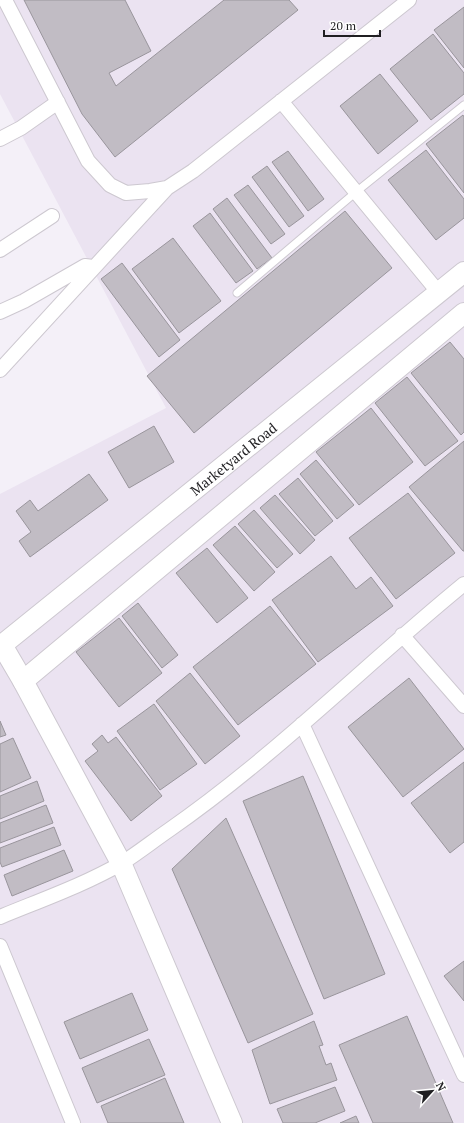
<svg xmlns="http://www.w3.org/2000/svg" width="464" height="1123" font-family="'PT Serif',serif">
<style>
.built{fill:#ebe3f1}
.building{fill:#c1bcc4;stroke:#99959c}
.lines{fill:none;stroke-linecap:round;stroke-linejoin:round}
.lane-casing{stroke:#cdc8d0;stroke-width:9}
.street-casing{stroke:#cdc8d0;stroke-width:16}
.secondary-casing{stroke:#cdc8d0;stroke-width:22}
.lane{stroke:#fff;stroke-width:7}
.street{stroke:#fff;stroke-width:14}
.secondary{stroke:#fff;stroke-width:20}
.labels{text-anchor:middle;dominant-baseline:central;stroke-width:3;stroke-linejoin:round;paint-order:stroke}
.street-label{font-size:14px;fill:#201f22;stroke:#fff}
</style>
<rect width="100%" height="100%" fill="#f4f0f8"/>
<path class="built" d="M0,0H464V1123H0V494L166,408L0,94Z"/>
<path class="building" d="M24,0H125L151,51L109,73L116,86L224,0H289L298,10L115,157L82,114Z
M464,7V68L434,30Z
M433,34L464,73V94L431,120L390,69Z
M380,74L418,121L378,154L340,106Z
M463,115L464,117V193L426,144Z
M426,150L464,199V218L436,240L388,180Z
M288,151L324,199L308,211L272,162Z
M267,166L304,216L289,227L252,177Z
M248,185L285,234L271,244L234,195Z
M227,198L272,258L257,269L213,209Z
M345,211L392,268L194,433L147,376Z
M210,213L253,271L236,283L193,226Z
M173,238L221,301L179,333L132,269Z
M122,263L180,340L159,357L101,279Z
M450,342L464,359V432L461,435L411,373Z
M407,377L458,441L425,466L375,403Z
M371,408L413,462L359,505L316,452Z
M154,426L174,462L129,488L108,452Z
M464,441V551H463L409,487Z
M316,460L354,505L337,519L300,474Z
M89,474L108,500L30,557L19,541L31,532L16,511L30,500L38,511Z
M298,478L333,521L315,536L279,494Z
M408,493L455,553L396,599L349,538Z
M275,495L315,540L300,554L260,508Z
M254,510L293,554L277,568L238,524Z
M235,526L275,572L254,591L213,545Z
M207,548L248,598L217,623L176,573Z
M331,556L356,589L371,577L393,606L318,662L272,600Z
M138,603L178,655L162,668L122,616Z
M270,606L316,664L238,725L193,667Z
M119,618L162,673L119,707L76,652Z
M190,673L240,736L205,764L156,701Z
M409,678L464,749L403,797L348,727Z
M154,704L197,764L160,790L117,731Z
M0,721L6,735L0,737Z
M102,735L108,743L116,737L162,796L131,821L85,761L98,751L92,744Z
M13,738L31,778L0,792V744Z
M464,762V842L450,853L411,803Z
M303,776L385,974L324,999L243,801Z
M37,781L44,801L0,819V796Z
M46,805L53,823L0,843V823Z
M226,818L313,1014L248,1043L172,869Z
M54,827L61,845L2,867L0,862V848Z
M64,850L73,871L12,896L4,875Z
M464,961V1001L444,976Z
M132,993L148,1030L80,1059L64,1022Z
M407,1016L453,1123H373L339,1045Z
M314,1021L323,1045L319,1046L326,1065L331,1063L337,1080L270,1104L252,1050Z
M149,1039L165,1075L97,1103L82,1068Z
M165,1078L184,1123H108L101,1106Z
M335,1087L345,1111L315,1123H283L277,1109Z
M356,1116L359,1123H340Z"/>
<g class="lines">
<g class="lane-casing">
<path id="lane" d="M237,293L356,192L464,105"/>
</g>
<g class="street-casing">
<path id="street" d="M5,0L88,161L110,185L126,193L150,191L167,188L193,171L409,0
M281,101L439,293
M0,139L21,128L58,102
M0,250L52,216
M0,312L24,301L85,266L93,267
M0,370L167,188
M402,635L464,706
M302,724L464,1075
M0,917C41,900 84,885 122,863C138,853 153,841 169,830C274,757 365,665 464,584
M0,946L73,1123"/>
</g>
<g class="secondary-casing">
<g id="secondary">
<path d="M23,681L464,313"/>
<path id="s1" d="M232,1123L121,863L23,681L2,645L464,272"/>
</g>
</g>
<use href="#lane" class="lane"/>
<use href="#street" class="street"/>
<use href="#secondary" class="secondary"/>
</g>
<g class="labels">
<g class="street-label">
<text stroke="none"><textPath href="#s1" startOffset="828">Marketyard Road</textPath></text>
</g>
</g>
<g transform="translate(432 1091) rotate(63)" stroke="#ffffff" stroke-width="3" paint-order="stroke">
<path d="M0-3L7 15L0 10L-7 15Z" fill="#201f22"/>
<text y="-6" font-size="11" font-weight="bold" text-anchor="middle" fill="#201f22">N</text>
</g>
<path d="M324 30v6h56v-6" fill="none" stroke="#201f22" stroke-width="2"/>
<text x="330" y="30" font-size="12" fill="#201f22" stroke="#ffffff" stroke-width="3" paint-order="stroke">20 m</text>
</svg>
